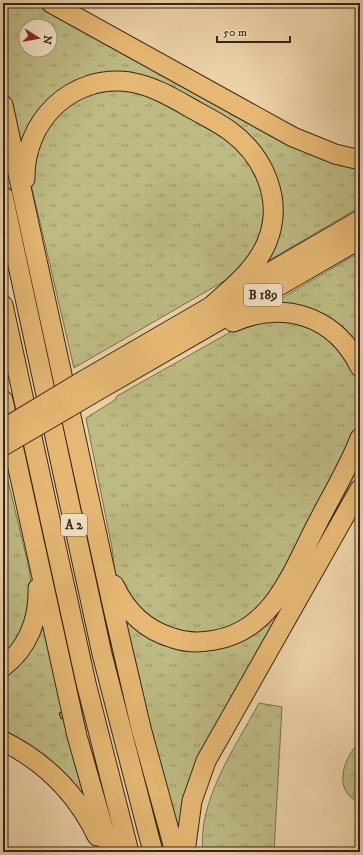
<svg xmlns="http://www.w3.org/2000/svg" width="363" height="855" font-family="'IM FELL DW Pica',serif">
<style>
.grass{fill:url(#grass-tufts);stroke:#7a704c;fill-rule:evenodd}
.building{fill:#cf8275;stroke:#382616;filter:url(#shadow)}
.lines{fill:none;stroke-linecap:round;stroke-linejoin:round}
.highway-casing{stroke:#382616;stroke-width:21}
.highway{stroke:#e6b873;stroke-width:19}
.highway-bridge-casing{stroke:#382616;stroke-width:21;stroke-linecap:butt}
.highway-bridge{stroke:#e6b873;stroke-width:19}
.labels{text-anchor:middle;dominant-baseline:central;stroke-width:4;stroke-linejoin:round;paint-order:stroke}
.shield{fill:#f2e1c5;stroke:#705e4a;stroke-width:1}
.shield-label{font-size:13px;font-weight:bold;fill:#382616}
</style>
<defs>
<pattern id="grass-tufts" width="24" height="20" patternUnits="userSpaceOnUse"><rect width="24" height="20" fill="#bdba82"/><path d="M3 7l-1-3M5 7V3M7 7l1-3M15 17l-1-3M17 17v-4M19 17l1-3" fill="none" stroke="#9b9769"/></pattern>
<filter id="shadow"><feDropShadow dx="2.5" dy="2.5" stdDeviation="0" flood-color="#0004"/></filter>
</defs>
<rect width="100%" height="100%" fill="#ebd1a6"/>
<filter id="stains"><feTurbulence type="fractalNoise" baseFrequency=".005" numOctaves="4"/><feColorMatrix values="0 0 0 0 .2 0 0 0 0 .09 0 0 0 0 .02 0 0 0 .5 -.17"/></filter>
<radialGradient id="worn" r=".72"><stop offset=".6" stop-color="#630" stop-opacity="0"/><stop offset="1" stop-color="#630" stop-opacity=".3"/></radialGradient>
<path class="grass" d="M3,3H35L118,49L360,167V207L261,265L277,180C272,165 264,150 253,139C223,109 145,68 103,74L20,150L3,72ZM26,26H50V50H26Z
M111,88L151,95L244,149L267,203L260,243L233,276L74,368L31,184L43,128L79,97Z
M360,252V353L270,305Z
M285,318L330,336L358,376L360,386V419L356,432L280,582L252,618L207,636L160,628L122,592L115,573L112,548L86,418L115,400L117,396L234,330L246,325Z
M360,455V473L200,757L179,840L120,609L132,625L243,639Z
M4,464L29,568L32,593L26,627L3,659Z
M42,617L99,831L3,734V675Z
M259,703L282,707L274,852H203C197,801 236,746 259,703Z
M360,741V803C331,791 344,757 360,741Z"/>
<path class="building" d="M63,712L64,718L61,719L59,713Z"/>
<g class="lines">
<g class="highway-casing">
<path id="highway" d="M51,3L293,137L335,154L360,160
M3,105L113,608L141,728L175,852
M25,179C24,121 71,74 130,82C154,86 175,99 196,111C207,117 219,123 230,131C264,156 284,200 267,242C255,271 230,289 208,309
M3,196L102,654L153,852
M3,305L86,683L129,852
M233,322C285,300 335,316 360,367
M86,379L360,220
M90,395L360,239
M3,400L77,736L110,852
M114,585C126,611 145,630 173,638C187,643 200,643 215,640C274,630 293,569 318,522C332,494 349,467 360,438
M3,667C28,648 39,619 38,588
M3,741C45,762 77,794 97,836
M185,852L192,801L206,761L360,489"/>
</g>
<use href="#highway" class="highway"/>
<g class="highway-bridge-casing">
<path id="highway-bridge" d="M3,429L86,379
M3,446L90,395"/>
</g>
<use href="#highway-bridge" class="highway-bridge"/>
</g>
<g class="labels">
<g class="shield">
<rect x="244" y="284" width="38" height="22" rx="3"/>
<rect x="61" y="514" width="26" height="22" rx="3"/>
</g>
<g class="shield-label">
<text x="263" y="295">B 189</text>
<text x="74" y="525">A 2</text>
</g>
</g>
<rect width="363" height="855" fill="none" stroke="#ebd1a6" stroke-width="16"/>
<rect x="4" y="4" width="355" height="847" fill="none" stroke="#382616" stroke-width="2"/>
<rect x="8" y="8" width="347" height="839" fill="none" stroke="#382616"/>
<g transform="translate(38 38) rotate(101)"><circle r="19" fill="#f2e1c5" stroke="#a8967f"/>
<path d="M0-3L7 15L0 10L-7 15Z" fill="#8f2418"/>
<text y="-6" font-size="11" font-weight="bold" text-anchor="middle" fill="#382616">N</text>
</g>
<path d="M217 36v6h73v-6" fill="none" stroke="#382616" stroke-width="2"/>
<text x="223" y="36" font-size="12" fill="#382616" stroke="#f2e1c5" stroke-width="3" paint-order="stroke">50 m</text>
<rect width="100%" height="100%" filter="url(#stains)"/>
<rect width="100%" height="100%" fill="url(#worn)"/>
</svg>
